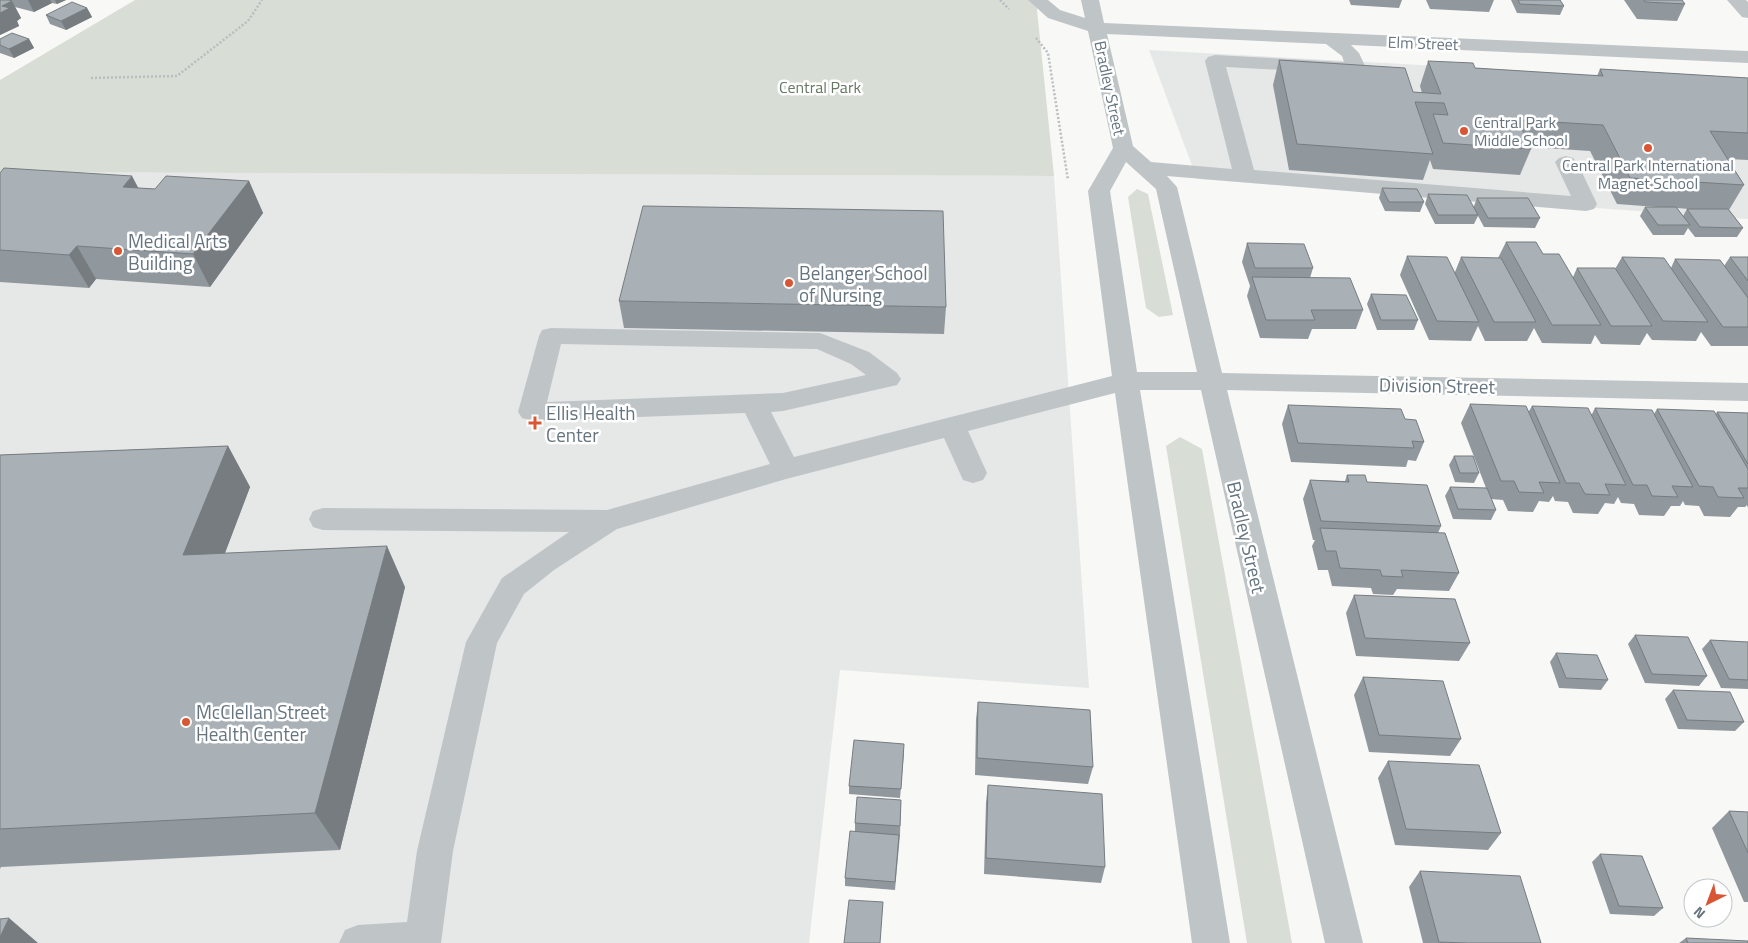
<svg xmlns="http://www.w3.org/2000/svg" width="1748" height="943" font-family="'Titillium Web',sans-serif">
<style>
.built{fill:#e6e7e7}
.green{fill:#d8ddd5}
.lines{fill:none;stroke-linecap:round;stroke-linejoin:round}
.path{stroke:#babdbf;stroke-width:2.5;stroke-dasharray:2 2;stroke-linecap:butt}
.minor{fill:#bfc4c7;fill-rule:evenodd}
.wall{fill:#91989d;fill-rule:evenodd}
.shaded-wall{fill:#767c7f}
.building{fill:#a9b1b6;stroke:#767c7f}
.poi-dot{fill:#d95635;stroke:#fff;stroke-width:2}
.labels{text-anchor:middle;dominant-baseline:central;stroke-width:5;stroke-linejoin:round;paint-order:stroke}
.far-street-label{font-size:16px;fill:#65747f;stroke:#fff}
.far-park-label{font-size:16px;fill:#677864;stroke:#fff}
.far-poi-label{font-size:16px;fill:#65747f;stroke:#fff;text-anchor:start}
.poi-label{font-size:19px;fill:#65747f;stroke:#fff;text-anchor:start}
.street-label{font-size:19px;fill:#65747f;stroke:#fff}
</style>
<rect width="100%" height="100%" fill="#f8f8f6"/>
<path class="built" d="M1149,50L1748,83V219L1197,179Z
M0,172L1054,176L1089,688L840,670L809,943H0Z"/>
<path class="green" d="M135,0H1036L1054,176L0,172V80Z
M1137,189L1148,194L1173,315L1159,317L1146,308L1128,197Z
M1180,437L1202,449L1292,943H1247L1166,446Z"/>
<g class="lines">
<path class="path" d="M1000,0L1009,9
M1036,38L1048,53L1068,180
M91,78L177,76L248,21L262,0"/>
<path class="minor" d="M1028,0H1048L1060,10L1085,18L1081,0H1099L1104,23L1748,51V63L1351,45L1359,53L1366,68L1363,72L1356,74L1226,67L1254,170L1571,196L1555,162L1559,158L1566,156L1573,158L1577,162L1597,204L1594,209L1586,211L1167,176L1177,187L1222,373L1748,383V401L1227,390L1363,943H1325L1201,390H1140L1230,943H1192L1115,393L968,431L987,473L983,480L973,483L963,480L944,438L786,479L617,529L554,570L524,594L497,643L453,851L441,943H339L345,930L358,925L407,922L417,851L466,642L502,578L569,532L323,530L313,527L309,519L313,511L323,508L607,510L770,464L745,413L531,421L522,418L518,412L539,336L542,330L551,328L820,333L869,352L897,373L901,379L897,385L783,411L771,412L794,457L1112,376L1088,191L1113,148L1088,31L1048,18ZM1107,34L1326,44L1342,56L1344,62L1215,55L1208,57L1205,61L1232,169L1151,162L1133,146ZM1126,162L1156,189L1197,372H1137L1110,191ZM561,344L817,349L851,364L866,375L783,393L547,402Z
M1727,0H1746L1748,2V18L1742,17Z"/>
</g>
<path class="wall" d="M0,0H66L57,4L52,3L34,12L15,7L21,18L17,21L19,26L0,35Z
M1349,0H1402L1399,8L1351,5Z
M1426,0H1494L1489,12L1430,9Z
M1511,0H1560L1564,6L1560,15L1517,13Z
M1624,0H1682L1685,4L1677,21L1637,19Z
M87,8L92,17L66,30L50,24L46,15Z
M0,39H29L34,48L14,58L0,53Z
M1279,60L1413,92L1422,93L1420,86L1428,61L1475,68L1597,76L1600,69L1748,78V160L1728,159L1744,185L1729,210L1743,228L1737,237H1695L1688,228L1684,235H1653L1640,216L1645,207H1657L1617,204L1590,151L1530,147L1531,149L1520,175L1433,169L1430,160L1423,180L1289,170L1273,85ZM1677,208L1689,209H1687L1683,216Z
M0,173L138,188L155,189L249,181L263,213L210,287L96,279L89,288L0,282Z
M1382,188L1424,202L1420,212L1385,211L1379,198Z
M1428,194L1474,206L1477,198L1540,218L1535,228L1484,227L1478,216L1474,224H1435L1425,204Z
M1506,242L1543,254L1573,277L1577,268L1615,269L1622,257L1671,268L1675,259L1724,266L1730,257H1748V346H1711L1701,332L1696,341L1652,340L1647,333L1640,345L1601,344L1595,335L1591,344L1542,343L1534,328L1527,341H1485L1478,326L1471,341L1429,340L1400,275L1407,256L1455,272L1461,257L1498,258Z
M1247,243L1313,268L1310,278L1363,310L1356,329H1312L1308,339L1260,338L1247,296L1250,286L1242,262Z
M1371,294L1418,320L1414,330H1377L1367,304Z
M619,301L946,307L944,334L624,328Z
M1470,404L1529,411L1532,406L1592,414L1595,408L1654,414L1657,409L1716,414L1717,412L1748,413V508L1747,505L1745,507H1738L1730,517L1704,516L1699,506L1685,505L1683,501L1680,506H1671L1664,516L1639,515L1634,504L1621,503L1618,497L1614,504L1605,503L1598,514L1573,513L1568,502L1555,501L1553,496L1549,502L1539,501L1533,512L1508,511L1503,500L1491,499L1496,510L1491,520L1453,519L1445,496L1450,487L1486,488L1461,423Z
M1288,405L1405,419L1424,442L1416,461L1408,460L1406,467L1291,462L1282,424Z
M228,446L250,487L225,553L405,587L340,850L1,867L0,869V455Z
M1454,456L1479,473L1474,483L1455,482L1449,465Z
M1347,475L1367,482L1441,526L1438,533L1459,573L1449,591L1397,589L1393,595L1373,594L1371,588L1332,586L1328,570H1318L1312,546L1315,540H1313L1303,499L1310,480L1345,481Z
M1354,595L1470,643L1459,661L1356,656L1346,613Z
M1635,635L1707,676L1699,686L1645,683L1628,644Z
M1710,640L1748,642V689L1721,688L1702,649Z
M1556,653L1608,680L1601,690L1559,688L1550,662Z
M1363,677L1461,739L1450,756L1369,752L1354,695Z
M1673,690L1744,722L1735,731L1678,729L1665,699Z
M978,702L1093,767L1088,784L975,775L976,719Z
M904,753L900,798L849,794V786Z
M1388,761L1501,833L1488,850L1395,845L1378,778Z
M988,785L1105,867L1101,883L984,874L986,802Z
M901,800L900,835L895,890L845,886V878L855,831V823Z
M1729,811L1748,812V902H1744L1712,828Z
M1600,854L1663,908L1654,916L1610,914L1592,862Z
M1420,871L1541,943H1423L1409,887Z
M1686,938L1748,943H1679Z"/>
<path class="shaded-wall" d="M28,0H50L52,3L34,12Z
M55,0H66L57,4Z
M12,1L21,18L17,21L19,26L0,35V13L2,6Z
M87,8L92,17L66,30L61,21Z
M29,39L34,48L14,58L9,49Z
M132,176L149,208L123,187Z
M249,181L263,213L210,287L193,254Z
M77,246L96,279L89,288L69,255Z
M228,446L250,487L209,595L183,555Z
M387,546L405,587L340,850L315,813Z
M9,918L38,943H0V937Z"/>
<path class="building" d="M0,0H9L12,1L2,6L10,8L0,13Z
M1518,0H1560L1564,6L1520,4Z
M1644,0H1682L1685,4L1645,2Z
M72,2L87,8L61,21L46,15Z
M12,33L29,39L9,49L0,45V39Z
M1279,60L1405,68L1413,92L1441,94L1428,61L1473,63L1475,68L1603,76L1600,69L1748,78V133L1710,131L1744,185L1630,178L1603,125L1518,120L1531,149L1443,143L1433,114L1448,115L1444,103L1415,102L1433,154L1297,144Z
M4,168L132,176L123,187L155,189L166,176L249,181L193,254L77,246L69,255L0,250V173Z
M1382,188L1417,189L1424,202H1389Z
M1428,194L1467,195L1478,215H1438Z
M1477,198H1528L1540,218H1488Z
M643,206L943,211L946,307L619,301Z
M1645,207H1676L1690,225H1658Z
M1687,209H1728L1743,228L1700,227Z
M1506,242H1536L1543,254H1559L1601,325H1552Z
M1247,243L1304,244L1313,268H1255Z
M1407,256L1447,257L1479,322L1437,321Z
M1461,257L1501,258L1536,322H1494Z
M1622,257L1664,258L1708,322L1663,321Z
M1730,257H1748V281Z
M1675,259L1720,260L1748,298V327H1723Z
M1577,268H1615L1652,326H1611Z
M1252,277L1350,278L1363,310H1311L1315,320H1266Z
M1371,294L1406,295L1418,320H1381Z
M1470,404L1526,406L1560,483L1539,482L1544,493L1519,492L1514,481H1501Z
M1288,405L1401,409L1405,419L1416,420L1424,442L1412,441L1414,448L1298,443Z
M1532,406L1588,408L1626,485L1605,484L1610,495L1585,494L1579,483H1566Z
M1595,408L1652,410L1693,487L1672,486L1678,497L1652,496L1647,485H1633Z
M1657,409L1714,411L1748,469V488H1738L1744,498L1718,497L1713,487L1699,486Z
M1717,412L1748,413V464Z
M228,446L183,555L387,546L315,813L0,829V455Z
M1454,456H1473L1479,473H1460Z
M1347,475H1365L1367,482L1427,485L1441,526L1321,521L1310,480L1349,482Z
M1450,487L1487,488L1496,510L1458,509Z
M1320,528L1445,533L1459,573L1401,570L1403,577L1382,576L1380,570L1340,568L1336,551H1326Z
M1354,595L1455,599L1470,643L1365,638Z
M1635,635L1688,637L1707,676L1652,674Z
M1710,640L1748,642V680L1729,679Z
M1556,653L1597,655L1608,680L1566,678Z
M1363,677L1443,681L1461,739L1379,735Z
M1673,690L1730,692L1744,722L1687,720Z
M978,702L1090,710L1093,767L977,758Z
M854,740L904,744L901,789L849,786Z
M1388,761L1479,765L1501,833L1406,829Z
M988,785L1102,794L1105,867L986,858Z
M857,797L901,800L900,826L855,823Z
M1729,811L1748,812V853Z
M850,831L899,835L895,882L845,878Z
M1600,854L1642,856L1663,908L1619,906Z
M1420,871L1520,876L1541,943H1467L1439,942Z
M849,900L883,902L880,943H844Z
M9,918L0,937V919Z
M1686,938L1748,941V943H1688Z"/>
<g class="poi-dot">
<circle cx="1464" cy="131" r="5"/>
<circle cx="1648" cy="148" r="5"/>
<circle cx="118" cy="251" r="5"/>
<circle cx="789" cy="283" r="5"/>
<path d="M532.5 415.5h5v5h5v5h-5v5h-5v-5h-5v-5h5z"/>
<circle cx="186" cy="722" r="5"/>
</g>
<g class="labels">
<g class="far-street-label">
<text transform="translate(1423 43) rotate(2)">Elm Street</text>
<text transform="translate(1110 88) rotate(78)">Bradley Street</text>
</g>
<g class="far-park-label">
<text x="820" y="87">Central Park</text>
</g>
<g class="far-poi-label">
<text x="1474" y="122">Central Park<tspan x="1474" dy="18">Middle School</tspan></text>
<text x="1648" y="165" text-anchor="middle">Central Park International<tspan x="1648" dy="18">Magnet School</tspan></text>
</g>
<g class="poi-label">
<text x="128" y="240">Medical Arts<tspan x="128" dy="22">Building</tspan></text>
<text x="799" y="272">Belanger School<tspan x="799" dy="22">of Nursing</tspan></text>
<text x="546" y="412">Ellis Health<tspan x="546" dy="22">Center</tspan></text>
<text x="196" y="711">McClellan Street<tspan x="196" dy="22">Health Center</tspan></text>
</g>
<g class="street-label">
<text transform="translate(1437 385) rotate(1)">Division Street</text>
<text transform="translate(1247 537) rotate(77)">Bradley Street</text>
</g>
</g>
<g transform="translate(1708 903) rotate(222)"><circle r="24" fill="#ffffff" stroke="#c1c7cc"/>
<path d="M0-4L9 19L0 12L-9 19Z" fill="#d95635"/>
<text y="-8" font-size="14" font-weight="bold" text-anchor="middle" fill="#65747f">N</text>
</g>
</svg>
